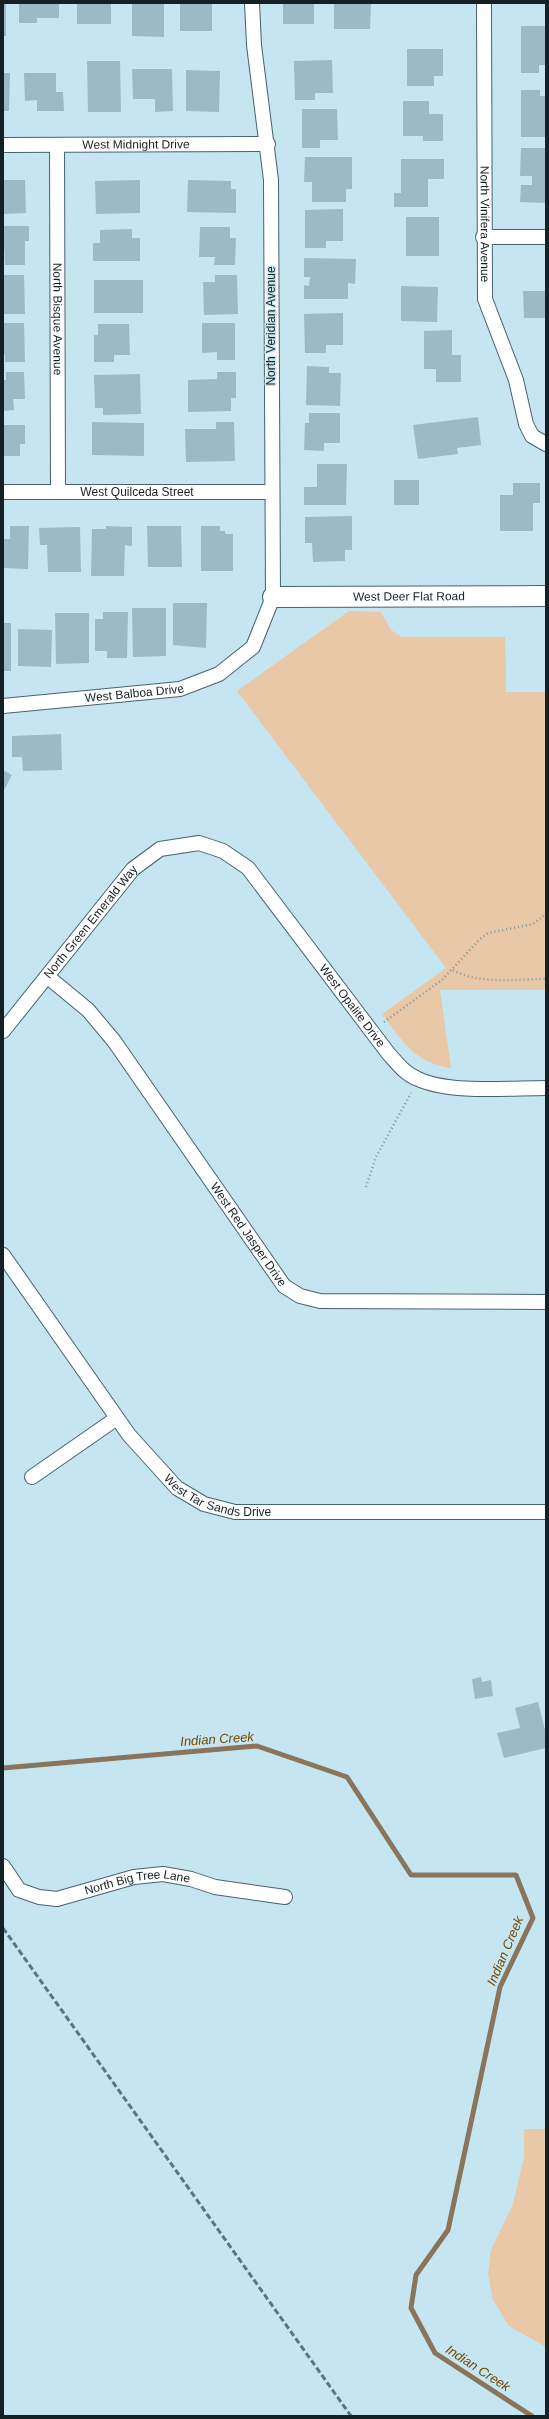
<svg xmlns="http://www.w3.org/2000/svg" width="549" height="2419" font-family="Arial,sans-serif">
<style>
.green{fill:#e8c8a7}
.lines{fill:none;stroke-linecap:round;stroke-linejoin:round}
.stream{stroke:#8a755c;stroke-width:5}
.building{fill:#9bbac6}
.street-casing{stroke:#47636e;stroke-width:16}
.secondary-casing{stroke:#47636e;stroke-width:22}
.path{stroke:#8199a2;stroke-width:2.5;stroke-dasharray:1 3;stroke-linecap:butt}
.street{stroke:#fff;stroke-width:14}
.secondary{stroke:#fff;stroke-width:20}
.rail{stroke:#5f737b;stroke-width:3;stroke-dasharray:6 3;stroke-linecap:butt}
.labels{text-anchor:middle;dominant-baseline:central;stroke-width:3;stroke-linejoin:round;paint-order:stroke}
.street-label{font-size:12px;fill:#152025;stroke:#c5e5f1}
.water-label{font-size:13px;font-style:italic;fill:#754804;stroke:#c5e5f1}
</style>
<rect width="100%" height="100%" fill="#c5e5f1"/>
<path class="green" d="M349,611L381,612L391,630L402,637H505L506,692H546V990H440L451,1068C415,1063 403,1042 382,1014L446,968L237,691Z
M524,2129H546V2347L509,2326L493,2300L488,2274L491,2250L513,2204L524,2157Z"/>
<g class="lines">
<path class="stream" d="M3,1768L257,1746L347,1777L411,1875H516L533,1918L500,1987L448,2230L416,2275L411,2308L435,2353L532,2416"/>
</g>
<path class="building" d="M3,3H6V36H3Z
M19,3H59V18H37V23H19Z
M77,3H111V24H77Z
M132,3H164V37L132,36Z
M180,3H212V31H180Z
M283,3H314V24H283Z
M334,3H371L370,29H334Z
M521,26H546V65H539V73H521Z
M407,49H443V76H434V86H407Z
M332,60L333,93H315V100H295L294,61Z
M87,61H120L121,112H88Z
M132,69H172L173,111L155,112V99H133Z
M186,70L220,71L219,112L186,111Z
M3,73H10L9,111H3Z
M24,73H56V92H63L64,111H37V100L25,101Z
M521,90H540V96H546V137H521Z
M403,101H429V114H443V141H423V136H403Z
M302,109H337L338,140H320V148H302Z
M521,148H546V203L520,202L521,185H532V176H520Z
M305,157H352V189H346V202H312V182H304Z
M401,159H444V179H428V207H394V193H401Z
M3,180H25L26,213L3,214Z
M140,180V213L96,214L95,181Z
M188,180L231,181V189H236V213L187,212Z
M343,209V241H326V248H305V210Z
M406,217H439V256H406Z
M3,226H29V241H25V265H5Z
M200,227H230V238H236L235,265H214L215,257H199Z
M132,229V238H140V261H93V243H100V230Z
M304,258L356,259L355,284L348,283V299H304V285L309,286L310,277H304Z
M3,275H24L25,314H3Z
M215,275H237L238,314L204,315L203,282H215Z
M94,280H143V313H94Z
M401,286L438,287L437,322L401,321Z
M523,291H546V318H524Z
M343,313V345H326V353H305L304,314Z
M3,323H24L25,362H5V354H3Z
M202,323H235V360H217V352L202,353Z
M98,324H129L130,355H114V362H94V335H98Z
M452,330V355H461V382H436V369H424V331Z
M307,366L329,367V373H341L340,406L306,405Z
M6,372H24L25,399H13L14,410L3,411V380H6Z
M217,372H236V398H231V411L188,412V380L217,379Z
M140,374L141,414L103,415V408H95L94,375Z
M309,413H340V443H324V451L304,450L305,423H309Z
M478,417L481,445L457,448L458,454L418,459L413,425Z
M92,422L144,423V456L92,455Z
M216,422H234L235,461L186,462L185,429H216Z
M3,425H25V444H20V456H3Z
M317,464H347L346,505H304V487H317Z
M394,480H419V505H394Z
M513,483H540V503H533V531H500V495H513Z
M352,516V550H345V561L313,562L312,543H305V517Z
M10,526H29L28,569L3,568V539H10Z
M106,526L132,527V546L125,545L124,576H91L92,529H106Z
M147,526H181L182,567H148Z
M201,526H220V531H225V534H233V571H201Z
M80,527L81,572H48L47,545H40L39,528Z
M173,603H207L206,648L173,645Z
M132,608H166V656L133,657Z
M103,612H128L127,658H107V651H95V619H103Z
M55,613H89V663L56,664Z
M3,623H11V671H3Z
M18,629L52,630L51,667L18,666Z
M61,734L62,770L23,771L22,757H12V736Z
M3,770L12,775L3,792Z
M481,1677L482,1682L491,1680L493,1696L475,1699L472,1679Z
M538,1702L546,1734V1748L504,1758L497,1733L520,1728L515,1708Z"/>
<g class="lines">
<g class="street-casing">
<g id="street">
<path id="s1" d="M484,3L485,299L516,380L526,424L532,436L546,444"/>
<path id="s2" d="M3,145L268,144"/>
<path id="s3" d="M57,145L58,492"/>
<path d="M483,237H546"/>
<path id="s4" d="M3,492H271"/>
<path id="s5" d="M3,706L180,689L219,674L253,647L273,597L271,180L254,45L252,3"/>
<path id="s6" d="M48,977L88,1010L114,1041L284,1286L300,1296L320,1301L546,1302"/>
<path id="s7" d="M3,1031L133,869L160,849L199,843L223,851L248,868L388,1053C397,1063 405,1074 418,1079C451,1094 509,1088 546,1088"/>
<path id="s8" d="M3,1255L129,1435L177,1488L204,1504L235,1512H546"/>
<path d="M32,1477L117,1418"/>
<path id="s9" d="M3,1866L19,1890L39,1897L57,1899L134,1877L163,1874L191,1879L215,1887L285,1897"/>
</g>
</g>
<g class="secondary-casing">
<g id="secondary">
<path id="s10" d="M273,597L546,596"/>
</g>
</g>
<path class="path" d="M453,970C480,985 516,979 546,979
M384,1022L442,980L479,940L488,933L533,924L546,914
M366,1187L376,1157L411,1093"/>
<use href="#street" class="street"/>
<use href="#secondary" class="secondary"/>
<path class="rail" d="M3,1928L351,2416"/>
</g>
<g class="labels">
<g class="street-label">
<text stroke="none"><textPath href="#s2" startOffset="133">West Midnight Drive</textPath></text>
<text stroke="none"><textPath href="#s1" startOffset="221">North Vinifera Avenue</textPath></text>
<text stroke="none"><textPath href="#s3" startOffset="174">North Bisque Avenue</textPath></text>
<text transform="translate(271 326) rotate(-90)">North Veridian Avenue</text>
<text stroke="none"><textPath href="#s4" startOffset="134">West Quilceda Street</textPath></text>
<text stroke="none"><textPath href="#s10" startOffset="136">West Deer Flat Road</textPath></text>
<text stroke="none"><textPath href="#s5" startOffset="132">West Balboa Drive</textPath></text>
<text stroke="none"><textPath href="#s7" startOffset="140">North Green Emerald Way</textPath></text>
<text stroke="none"><textPath href="#s7" startOffset="509">West Opalite Drive</textPath></text>
<text stroke="none"><textPath href="#s6" startOffset="328">West Red Jasper Drive</textPath></text>
<text stroke="none"><textPath href="#s8" startOffset="333">West Tar Sands Drive</textPath></text>
<text stroke="none"><textPath href="#s9" startOffset="151">North Big Tree Lane</textPath></text>
</g>
<g class="water-label">
<text transform="translate(217 1739) rotate(-4)">Indian Creek</text>
<text transform="translate(505 1951) rotate(-67)">Indian Creek</text>
<text transform="translate(478 2368) rotate(33)">Indian Creek</text>
</g>
</g>
<rect width="549" height="2419" fill="none" stroke="#152025" stroke-width="8"/>
</svg>
